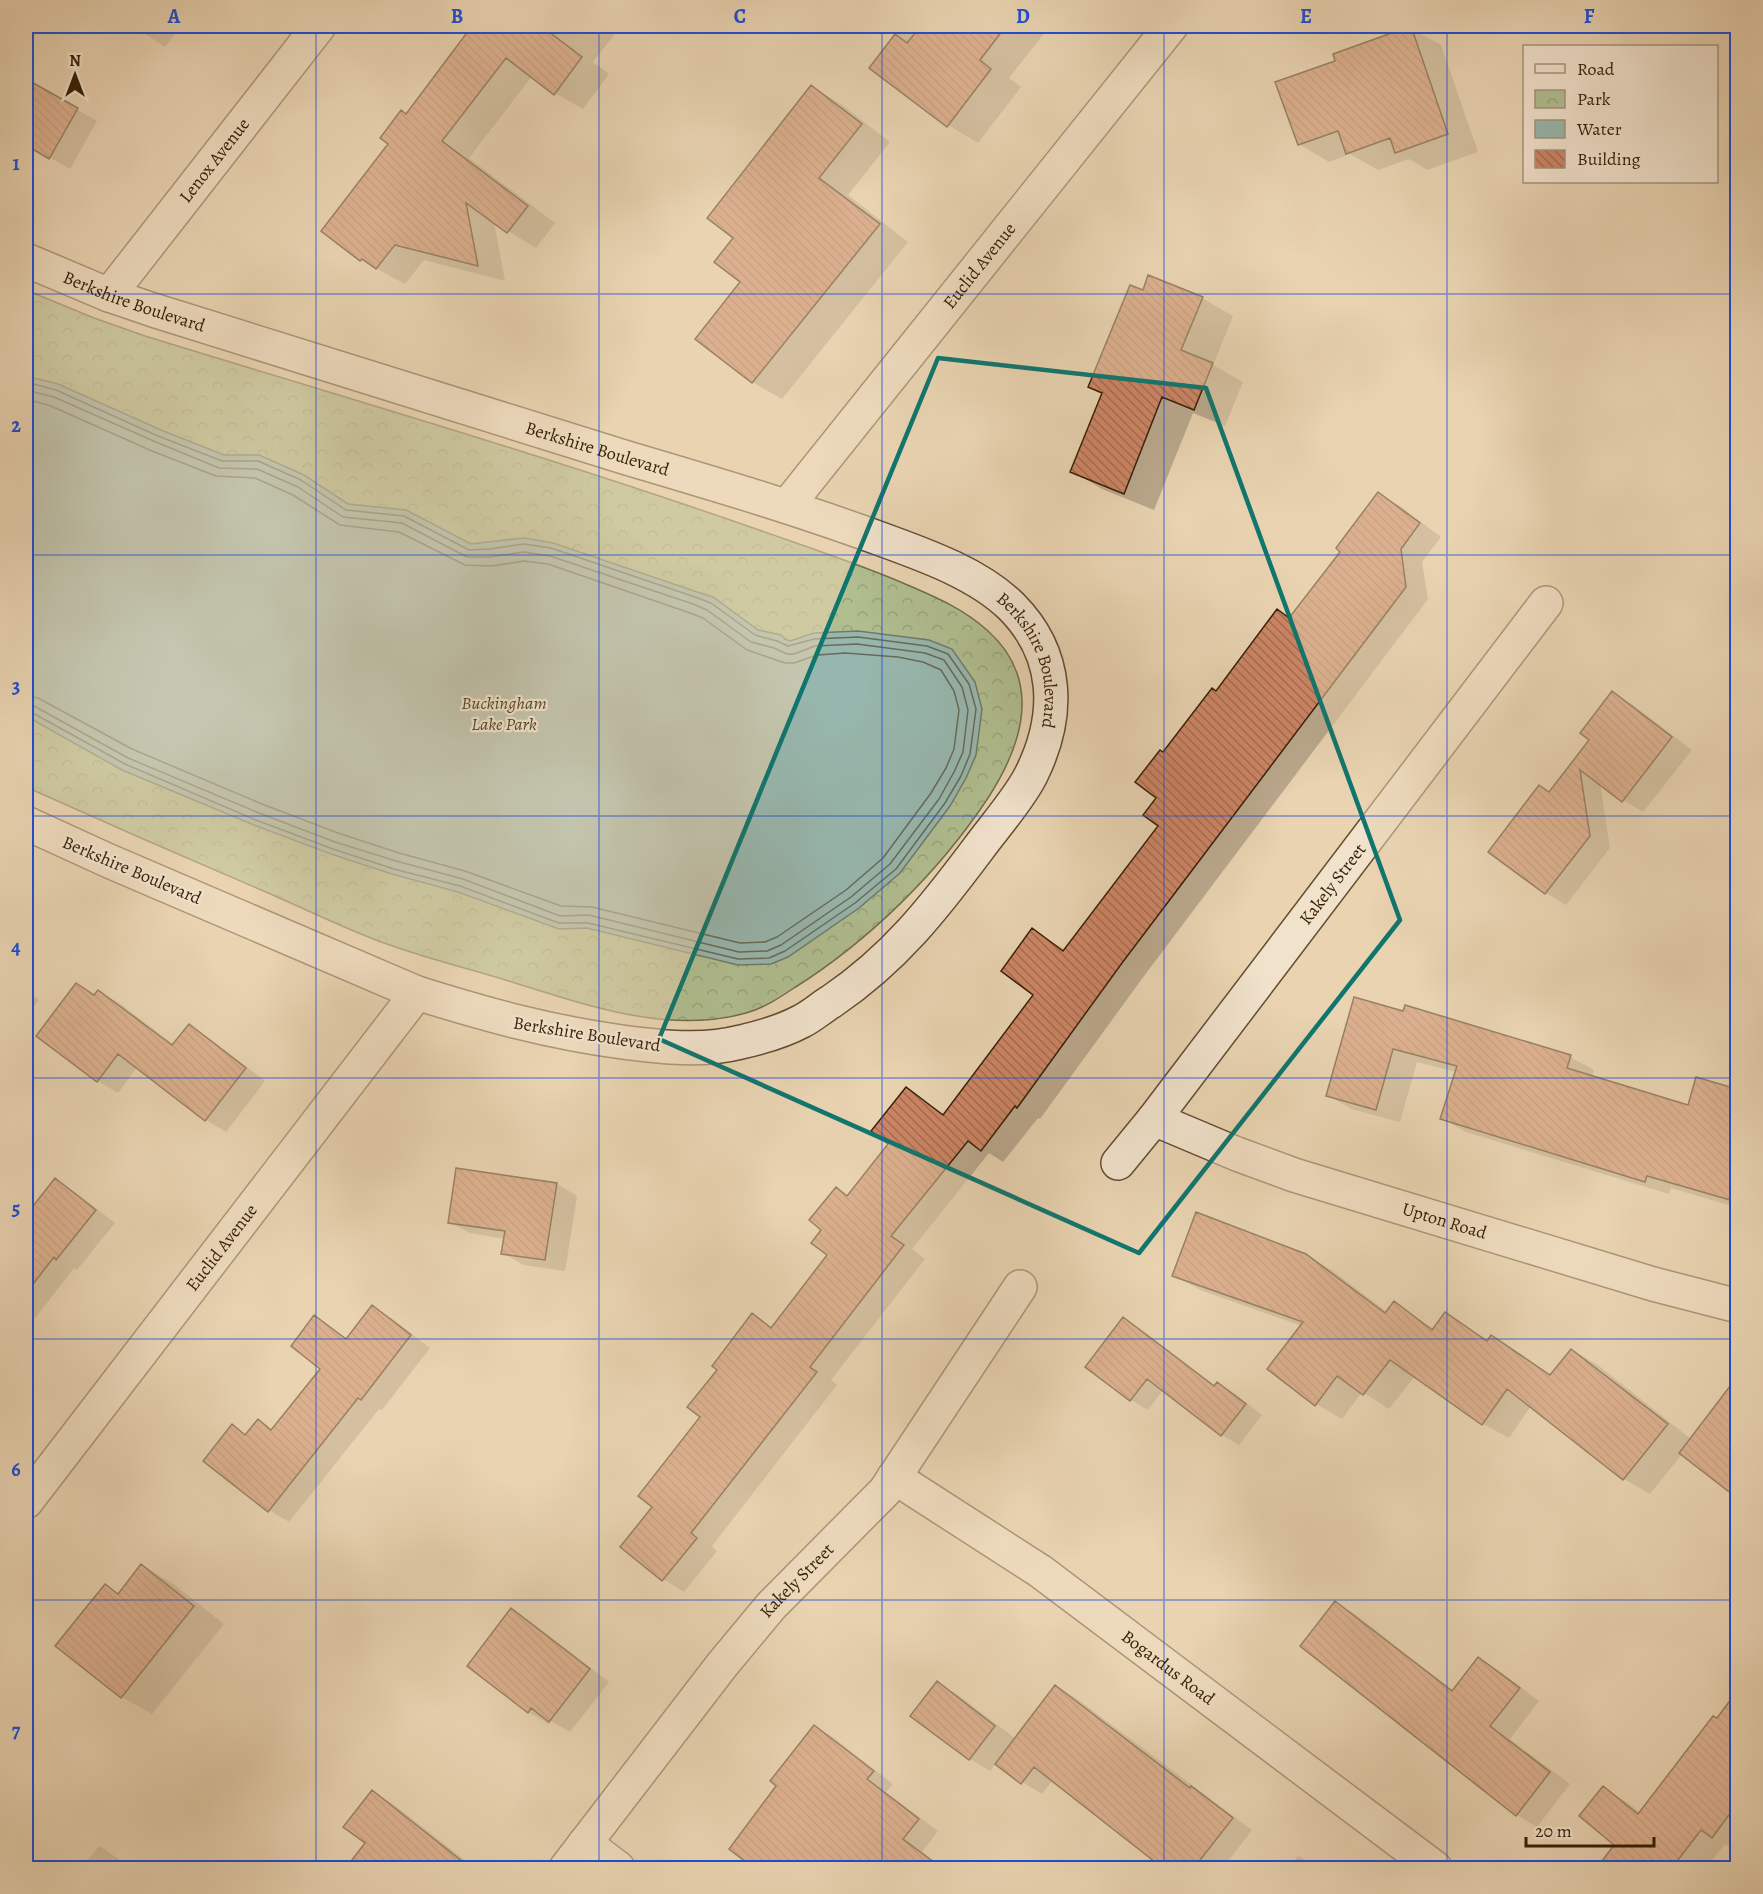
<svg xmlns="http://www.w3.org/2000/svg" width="1763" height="1894" font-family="Alegreya,serif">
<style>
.park{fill:url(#park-crowns);stroke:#726e4c;stroke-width:1.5}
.water{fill:#97b7ae;stroke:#707a6b;stroke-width:1.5}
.shadow{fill:#0003}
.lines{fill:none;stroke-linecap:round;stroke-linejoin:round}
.shore{stroke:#666b5a;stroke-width:1.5}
.building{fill:url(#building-back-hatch);stroke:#351f07;stroke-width:1.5}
.minor-casing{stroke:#624c32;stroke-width:36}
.minor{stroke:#f1e2cc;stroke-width:33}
.marked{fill:none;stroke:#0f766e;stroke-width:4.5;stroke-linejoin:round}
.grid{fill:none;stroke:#1d4ed8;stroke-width:1.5;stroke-opacity:0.55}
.labels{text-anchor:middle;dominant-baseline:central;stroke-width:4.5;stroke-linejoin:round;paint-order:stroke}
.street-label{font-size:18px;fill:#351f07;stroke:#f1e2cc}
.park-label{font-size:18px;font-style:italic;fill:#544729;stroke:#f1e2cc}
.neatline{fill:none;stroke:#1d4ed8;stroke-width:2}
.grid-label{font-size:20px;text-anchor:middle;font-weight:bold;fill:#1d4ed8}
</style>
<defs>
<pattern id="park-crowns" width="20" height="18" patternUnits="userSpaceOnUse" patternTransform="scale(1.5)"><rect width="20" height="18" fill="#b0be90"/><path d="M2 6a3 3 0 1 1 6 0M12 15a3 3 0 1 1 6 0" fill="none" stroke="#98a37b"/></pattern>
<pattern id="building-back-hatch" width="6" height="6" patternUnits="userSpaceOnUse" patternTransform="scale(1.5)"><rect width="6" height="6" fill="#cc8565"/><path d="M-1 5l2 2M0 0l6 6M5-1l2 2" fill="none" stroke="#a66c51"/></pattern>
</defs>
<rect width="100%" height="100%" fill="#e9d3b1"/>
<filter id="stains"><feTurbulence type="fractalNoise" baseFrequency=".00333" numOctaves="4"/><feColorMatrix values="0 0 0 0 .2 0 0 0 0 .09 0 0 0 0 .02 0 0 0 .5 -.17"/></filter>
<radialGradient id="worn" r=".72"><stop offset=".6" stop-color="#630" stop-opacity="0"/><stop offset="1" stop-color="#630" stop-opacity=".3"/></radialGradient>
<path class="park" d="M26,290L94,318L145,336C350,399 557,459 759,530C807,547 856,563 903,583C933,596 963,608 988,631C1043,681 1023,744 988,798C939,872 869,941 794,988C779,998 764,1008 746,1013C668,1035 587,1005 512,982C467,968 420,957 376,940C339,926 303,908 266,892C186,858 106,823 26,787Z"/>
<path class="water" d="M26,376L58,384L161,430L224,455H259L304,475L348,504L406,510L471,544L524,538L553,543L697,592L713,597L758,630L781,635L785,639L790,641L814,633L858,631L929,640L952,649L975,682L982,709L976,755L966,778L950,806L900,873L859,908L788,957L771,964L738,965L587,928L559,929L458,892L392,874L331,854L254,825L122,770L26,716Z"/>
<path class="shadow" d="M133,26H181L165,47Z
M475,26H621L593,62L609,74L583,109L555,93L532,76L469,158L555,223L536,248L494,222L505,281L424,260L405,284L377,269L401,240L399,238L375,268L361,260L390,144L406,115Z
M903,26H1050L1009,78L1021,87L978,143L948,125L871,67Z
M1410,28L1441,45L1478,152L1427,170L1409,159L1378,170L1350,154L1329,162L1299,144L1337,62Z
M26,81L97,121L70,169L26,144Z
M812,87L841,104L890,142L848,195L908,242L782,399L752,382L742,282Z
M1143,292L1202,298L1233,316L1213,365L1243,382L1225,426L1193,413L1154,510L1102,489L1072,471L1103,394L1090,387Z
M1378,494L1400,506L1441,537L1422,562L1428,599L1144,976L1040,1119L1038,1118L1003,1162L989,1153L912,1249L925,1259L831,1380L837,1385L712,1546L717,1551L684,1592L663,1579L654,1507L702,1417L719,1370L752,1315L773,1327L829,1255L824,1229L836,1189L849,1196L890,1144L906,1089L945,1115L1035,995L1033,930L1065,950L1160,826L1158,798L1163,754L1216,693L1277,611L1291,619L1342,552Z
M1613,693L1633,705L1692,750L1643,812L1623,800L1600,783L1610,848L1566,905L1546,893L1490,851L1540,787L1551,793L1591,740Z
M26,942L30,945L26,951Z
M77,985L95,995L99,992L119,1003L174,1045L189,1026L209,1038L265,1081L226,1132L206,1120L137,1067L118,1093L98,1081Z
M26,989L39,1000L26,1018Z
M1355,999L1570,1057L1594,1070L1592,1077L1689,1106L1697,1078L1738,1090V1208L1671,1188L1669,1194L1466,1132L1442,1119L1456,1072L1417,1062L1400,1122L1351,1109L1328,1095Z
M55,1180L75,1192L115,1223L77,1270L74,1268L26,1330V1217Z
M557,1184L577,1196L565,1271L523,1265L503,1253L505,1239L470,1233L449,1222Z
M1306,1255L1333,1271L1387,1312L1394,1303L1434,1329L1445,1314L1489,1341L1491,1337L1517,1352L1552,1376L1572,1350L1598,1365L1691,1439L1720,1402L1738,1413V1476L1730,1486L1682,1454L1650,1494L1624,1479L1531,1406L1509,1438L1483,1424L1415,1376L1389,1409L1362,1392L1342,1419L1316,1404L1302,1326L1200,1290L1174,1275Z
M372,1307L393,1319L430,1348L382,1410L379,1409L289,1522L269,1510L233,1426L247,1435L258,1421L273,1430L322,1368L315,1317L348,1339Z
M1123,1319L1141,1329L1216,1386L1218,1384L1235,1394L1262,1415L1239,1445L1222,1435L1163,1390L1148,1410L1131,1400Z
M26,1331L33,1336L26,1346Z
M142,1566L172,1583L224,1624L152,1714L122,1697L105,1586L120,1594Z
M1335,1603L1355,1614L1454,1691L1479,1659L1499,1671L1539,1701L1510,1739L1570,1784L1537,1827L1517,1815L1302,1645Z
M511,1610L531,1622L609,1682L570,1732L551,1721L549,1724L528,1712Z
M937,1683L958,1695L1016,1739L1056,1687L1076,1698L1252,1830L1223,1868H1167L1053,1780L1042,1794L1022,1782L996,1763L990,1771L970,1759L912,1716Z
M1738,1694L1737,1851L1725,1844L1706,1868H1598L1616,1845L1603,1788L1628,1803L1641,1813Z
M814,1726L834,1738L893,1784L886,1792L938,1831L922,1852L945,1868H758L779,1786Z
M372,1792L392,1803L471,1865L468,1868L367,1843Z
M99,1846L109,1852L130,1868H81Z
M1298,1856L1319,1868H1320H1289Z"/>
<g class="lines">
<path class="shore" d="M26,382L56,390L158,436L222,461H258L301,480L346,510L404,516L469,550L490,549L524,544L551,548L695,597L711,603L755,635L777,641L788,646L814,639L858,637L927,646L948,654L969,684L976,709L970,754L961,776L945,803L896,869L855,903L785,951L769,958L738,959L588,923H559L460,886L394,869L333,849L256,820L125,764L31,712L26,711
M26,390L54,397L156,442L219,468L257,469L298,487L343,517L402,523L467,557H490L524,552L550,556L693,604L707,610L751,642L774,648L787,654H794L815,646L857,644L925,653L944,660L962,687L968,710L963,752L954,772L939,799L890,864L851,897L781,945L767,951L739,952L589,915L560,916L463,879L396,861L335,842L259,813L128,758L34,706L26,704
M26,399L51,406L152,451L216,476L255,478L293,495L340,525L399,532L465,565L491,566L524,561L548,564L690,613L703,618L747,650L785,663H794L817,655L845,653L898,657L923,662L941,670L954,691L959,710L954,749L946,768L931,793L883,858L846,890L777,937L765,942L740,943L592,907L561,906L465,871L399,853L338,833L262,804L132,749L38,698L26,695"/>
</g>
<path class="building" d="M464,26H541L582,57L554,95L506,58L442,141L528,206L507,233L466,203L478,266L395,245L376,269L362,259L360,261L321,231L388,144L380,138L401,110L406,114L469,30Z
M921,26H1006L980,60L991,69L947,127L869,68L895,34L907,43Z
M1411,26L1448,134L1395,153L1390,138L1346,154L1338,131L1298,145L1275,82L1335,61L1333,54Z
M26,79L78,108L49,159L26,145Z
M811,85L862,124L819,178L880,224L752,383L695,339L740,282L714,262L733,238L707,218Z
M1148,275L1203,297L1181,350L1213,363L1194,410L1162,397L1124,494L1070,472L1102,393L1088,387L1130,285L1143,290Z
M1378,492L1420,523L1401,549L1406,587L1122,963L1017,1108L1015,1106L981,1151L968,1141L891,1236L904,1245L810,1367L817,1372L691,1533L697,1538L662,1581L620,1547L652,1507L638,1496L700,1417L687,1407L717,1370L712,1366L752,1313L771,1328L827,1255L811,1243L821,1230L809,1220L836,1187L847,1196L888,1144L871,1131L906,1087L943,1115L1033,995L1001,971L1032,928L1063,951L1158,826L1143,815L1156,798L1135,782L1160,750L1163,752L1212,688L1216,691L1277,609L1289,618L1340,552L1336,548Z
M1612,691L1672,737L1622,802L1580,770L1590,836L1545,894L1488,852L1539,785L1549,792L1589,740L1580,733Z
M76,983L94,995L98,990L172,1045L189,1024L246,1068L205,1121L118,1054L97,1082L36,1036Z
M1354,997L1403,1011L1405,1005L1571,1055L1567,1068L1688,1105L1696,1077L1737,1089V1202L1647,1176L1645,1182L1440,1119L1457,1066L1393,1049L1376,1110L1326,1096Z
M456,1168L557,1183L545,1260L501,1254L505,1231L448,1223Z
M55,1178L96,1210L56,1260L54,1257L26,1293V1215Z
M1196,1212L1306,1254L1385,1313L1394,1301L1432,1330L1445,1312L1487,1341L1491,1335L1550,1375L1571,1349L1668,1424L1623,1480L1507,1389L1482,1425L1390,1360L1363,1395L1337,1376L1315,1406L1267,1369L1303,1322L1172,1276Z
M372,1305L411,1335L361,1400L358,1398L268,1512L203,1461L232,1424L245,1435L258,1419L271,1430L320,1369L291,1346L314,1315L346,1339Z
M1123,1317L1214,1386L1217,1382L1246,1404L1221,1436L1147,1379L1130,1401L1085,1367Z
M1737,1377V1498L1679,1453Z
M141,1564L194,1606L121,1698L55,1646L105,1584L118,1594Z
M1335,1601L1452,1691L1478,1657L1520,1688L1490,1726L1550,1772L1516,1816L1300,1646Z
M511,1608L590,1669L549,1722L531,1708L528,1713L467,1666Z
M937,1681L995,1726L969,1760L910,1716Z
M1055,1685L1190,1788L1191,1786L1233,1818L1193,1869H1164L1034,1767L1021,1784L995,1764Z
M1737,1691V1804L1712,1838L1701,1830L1671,1869H1596L1614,1845L1579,1816L1603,1786L1638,1814L1713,1716L1717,1718Z
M814,1725L874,1771L867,1779L919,1819L903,1839L943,1869H755L729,1849L776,1786L770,1781Z
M372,1790L472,1869H345L365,1843L343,1827Z"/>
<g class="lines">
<g class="minor-casing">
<g id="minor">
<path id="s1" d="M26,260L109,295L153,310C311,360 469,410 627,458C715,484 803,510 889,542C930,557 979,575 1011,606C1059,654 1061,715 1031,775C1019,799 994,827 978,849C933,909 895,958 832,1001C822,1007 812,1016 802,1021C785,1030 759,1038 741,1042C702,1052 661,1047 622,1042C549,1032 487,1015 417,993L109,861L26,823"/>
<path id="s2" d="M109,295L319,26"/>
<path id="s3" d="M787,506L1171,26"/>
<path id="s4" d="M1154,1119L1237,1154L1294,1175L1653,1284L1738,1306"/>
<path id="s5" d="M1118,1163L1154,1119L1546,603"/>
<path id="s6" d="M894,1477L1040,1571L1435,1868"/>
<path id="s7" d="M26,1502L417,993"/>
<path d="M585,1843L618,1868"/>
<path id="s8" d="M566,1868L722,1665L771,1606L885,1491L1020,1287"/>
</g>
</g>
<use href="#minor" class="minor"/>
</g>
<path d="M0 0H1763V1894H0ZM938,358L1206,388L1400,920L1139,1253L659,1039Z" fill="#e9d3b1" fill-opacity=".55" fill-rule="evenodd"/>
<path class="marked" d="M938,358L1206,388L1400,920L1139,1253L659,1039Z"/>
<path class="grid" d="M316,26V1868M599,26V1868M882,26V1868M1164,26V1868M1447,26V1868M26,294H1738M26,555H1738M26,816H1738M26,1078H1738M26,1339H1738M26,1600H1738"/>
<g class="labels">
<g class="street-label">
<text stroke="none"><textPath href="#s2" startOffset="171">Lenox Avenue</textPath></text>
<text stroke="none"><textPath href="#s3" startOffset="308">Euclid Avenue</textPath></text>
<text stroke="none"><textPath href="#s1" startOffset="116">Berkshire Boulevard</textPath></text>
<text stroke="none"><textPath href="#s1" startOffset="602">Berkshire Boulevard</textPath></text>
<text stroke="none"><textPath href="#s1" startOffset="1106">Berkshire Boulevard</textPath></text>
<text transform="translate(132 870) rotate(23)">Berkshire Boulevard</text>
<text stroke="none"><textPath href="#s5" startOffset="352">Kakely Street</textPath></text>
<text transform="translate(587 1034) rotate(9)">Berkshire Boulevard</text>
<text stroke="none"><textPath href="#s4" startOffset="308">Upton Road</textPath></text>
<text stroke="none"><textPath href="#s7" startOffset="321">Euclid Avenue</textPath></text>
<text stroke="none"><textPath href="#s8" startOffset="369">Kakely Street</textPath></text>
<text stroke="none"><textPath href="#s6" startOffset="334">Bogardus Road</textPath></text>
</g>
<g class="park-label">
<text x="504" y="703">Buckingham<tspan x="504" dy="21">Lake Park</tspan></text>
</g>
</g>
<rect width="1763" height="1894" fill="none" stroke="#e9d3b1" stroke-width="66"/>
<rect x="1523" y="45" width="195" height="138" fill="#f1e2cc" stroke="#a6947d" stroke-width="1.5"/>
<rect x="1535" y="64" width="30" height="9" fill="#f1e2cc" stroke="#a6947d" stroke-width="1.5"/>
<text x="1577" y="75" font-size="18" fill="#351f07">Road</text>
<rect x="1535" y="90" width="30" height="18" fill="url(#park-crowns)" stroke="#a6947d" stroke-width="1.5"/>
<text x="1577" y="105" font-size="18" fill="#351f07">Park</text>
<rect x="1535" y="120" width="30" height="18" fill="#97b7ae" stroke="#a6947d" stroke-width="1.5"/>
<text x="1577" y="135" font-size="18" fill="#351f07">Water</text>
<rect x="1535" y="150" width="30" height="18" fill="url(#building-back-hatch)" stroke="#a6947d" stroke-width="1.5"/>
<text x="1577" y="165" font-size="18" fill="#351f07">Building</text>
<g transform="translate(75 75)" stroke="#f1e2cc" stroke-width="4.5" paint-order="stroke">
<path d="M0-4.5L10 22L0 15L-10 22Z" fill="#351f07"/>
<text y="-9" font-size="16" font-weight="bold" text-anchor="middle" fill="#351f07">N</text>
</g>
<path d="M1526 1837v9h128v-9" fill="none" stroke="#351f07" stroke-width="3"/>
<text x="1535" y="1837" font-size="18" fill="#351f07" stroke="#f1e2cc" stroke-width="4.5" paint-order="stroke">20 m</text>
<rect x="33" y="33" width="1697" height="1828" class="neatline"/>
<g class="grid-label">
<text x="174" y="23">A</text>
<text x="457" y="23">B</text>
<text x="740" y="23">C</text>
<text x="1023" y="23">D</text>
<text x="1306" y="23">E</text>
<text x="1589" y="23">F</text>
<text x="16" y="170">1</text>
<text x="16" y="432">2</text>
<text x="16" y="693">3</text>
<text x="16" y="954">4</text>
<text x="16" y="1215">5</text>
<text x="16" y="1476">6</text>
<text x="16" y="1737">7</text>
</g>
<rect width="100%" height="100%" filter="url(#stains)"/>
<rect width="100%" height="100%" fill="url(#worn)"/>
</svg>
